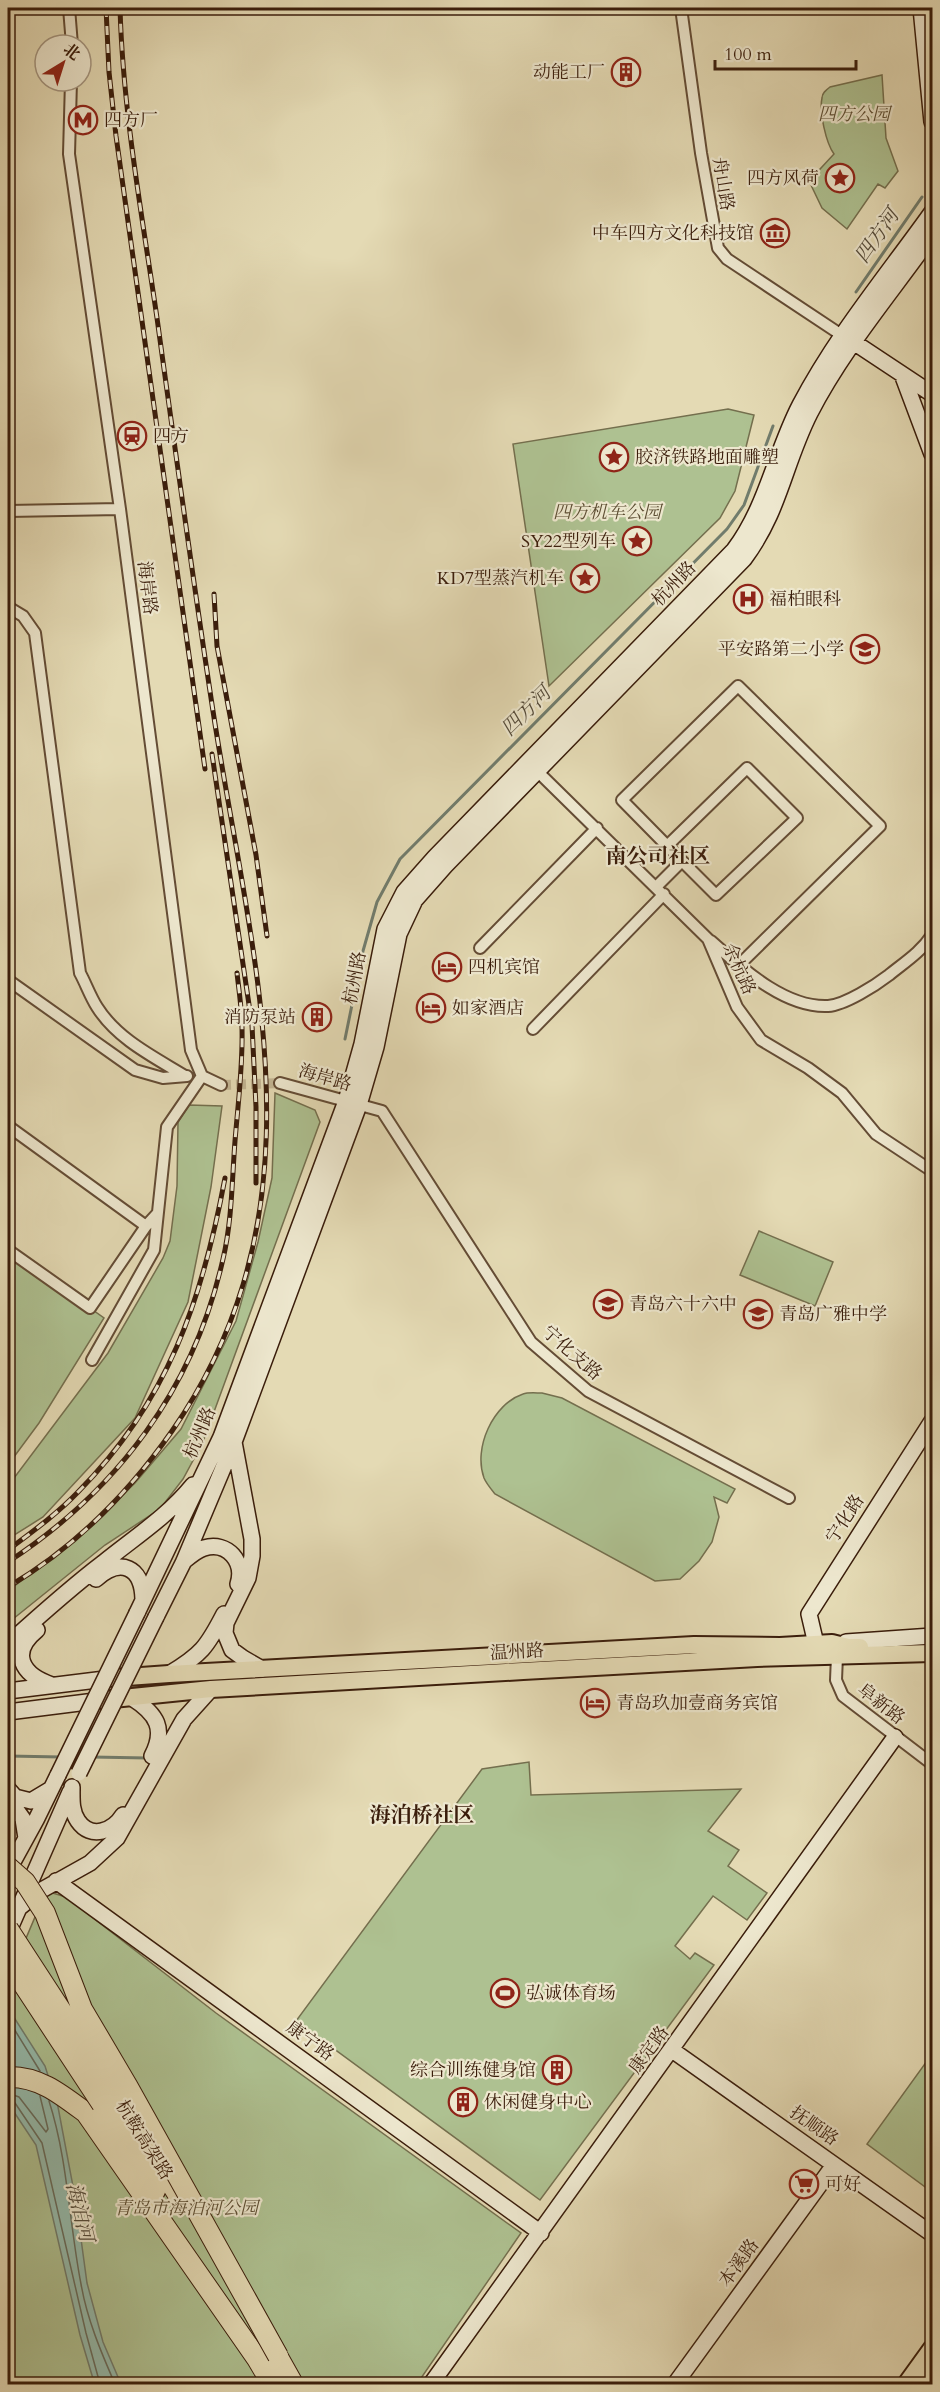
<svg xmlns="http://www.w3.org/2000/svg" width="940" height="2392" font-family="Cardo,'Noto Serif SC',serif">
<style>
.green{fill:#aec191;stroke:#746f4e;stroke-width:1.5}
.water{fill:#95bbac;stroke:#717c6c;stroke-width:1.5}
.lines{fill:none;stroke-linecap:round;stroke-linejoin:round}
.shore{stroke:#686c5c;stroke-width:1.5}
.stream{stroke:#717c6c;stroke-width:3}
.street-tunnel{stroke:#c2b492;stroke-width:10;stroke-dasharray:10 5;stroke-linecap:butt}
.street-casing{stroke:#644c35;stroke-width:14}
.secondary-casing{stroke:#3a1d0b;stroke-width:18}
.primary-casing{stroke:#3a1d0b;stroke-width:20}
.highway-casing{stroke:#3a1d0b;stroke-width:22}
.street{stroke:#ede7ce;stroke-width:10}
.secondary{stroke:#ede7ce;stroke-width:15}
.primary{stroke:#e4dab4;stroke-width:16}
.highway{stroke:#e4dab4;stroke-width:20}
.rail-casing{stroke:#3a1d0b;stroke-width:5}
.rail{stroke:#ede7ce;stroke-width:3;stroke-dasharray:9;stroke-linecap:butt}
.secondary-bridge-casing{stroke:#3a1d0b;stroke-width:18;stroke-linecap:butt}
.highway-bridge-casing{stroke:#3a1d0b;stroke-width:22;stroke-linecap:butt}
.secondary-bridge{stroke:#ede7ce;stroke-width:15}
.highway-bridge{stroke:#e4dab4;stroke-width:20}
.labels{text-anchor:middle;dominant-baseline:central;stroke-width:4.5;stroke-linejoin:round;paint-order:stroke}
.poi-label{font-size:18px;fill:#3a1d0b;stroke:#ede7ce;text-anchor:start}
.park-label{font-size:18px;font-style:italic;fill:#5d4e33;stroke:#ede7ce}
.street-label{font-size:18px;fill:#3a1d0b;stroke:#ede7ce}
.water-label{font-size:20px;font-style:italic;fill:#554c3b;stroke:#ede7ce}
.quarter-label{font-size:21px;font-weight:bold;fill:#3a1d0b;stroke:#ede7ce}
</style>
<rect width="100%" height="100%" fill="#e4dab4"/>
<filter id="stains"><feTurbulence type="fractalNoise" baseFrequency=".00333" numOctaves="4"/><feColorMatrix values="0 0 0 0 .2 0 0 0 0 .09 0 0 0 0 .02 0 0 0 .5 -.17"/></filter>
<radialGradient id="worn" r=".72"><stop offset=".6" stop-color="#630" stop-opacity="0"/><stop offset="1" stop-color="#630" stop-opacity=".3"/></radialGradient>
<path class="green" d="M882,75L886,138L898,171L885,188L878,184L847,229L822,208L809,181L834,154C826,143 819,112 822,98C822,93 826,90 830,87Z
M728,409L754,415L735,491L720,518L549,686L513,444Z
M275,1093L315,1110L320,1122L203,1442L183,1479L160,1509L105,1545L8,1623V1591L80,1536L135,1483L181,1429L236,1321L258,1242L272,1178Z
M189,1105L222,1106L211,1187L188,1302L135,1418L43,1517L8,1539V1486L108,1353L163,1258L170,1241L177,1186L178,1122Z
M759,1231L833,1262L815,1306L740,1275Z
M8,1250L104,1318L39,1423L8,1465Z
M542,1393L562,1398L735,1489L727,1503L714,1497L719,1517L712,1542L699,1561L680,1579L655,1581L495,1494C491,1489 486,1483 484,1478C473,1448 493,1404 523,1394C528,1392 536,1393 542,1393Z
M529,1762L531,1795L741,1789L708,1831L739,1850L728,1866L767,1893L747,1920L713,1896L675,1946L690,1959L695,1953L714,1965L540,2200L296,2021L482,1769Z
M46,1891L66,1897L216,2013L521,2233L417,2384H8V1981Z
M932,2054V2192L867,2144Z"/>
<path class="water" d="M8,2008L45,2066L58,2107L76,2202L87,2283L103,2342L121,2384H96L94,2382L80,2335L36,2145L8,2103Z"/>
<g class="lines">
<path class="shore" d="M8,2019L40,2071
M8,2093L19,2097L46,2132L48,2129L40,2096
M8,2101L15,2103L42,2143L86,2333L100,2384
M49,2101C68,2160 69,2223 81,2284C87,2319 101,2352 115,2384"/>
<path class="stream" d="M856,292L922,197
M345,1039L363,951L377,902L400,859L727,529L744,505L773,426
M8,1756L61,1757
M92,1757L147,1758"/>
<path class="street-tunnel" d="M221,1085L280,1083"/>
<g class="street-casing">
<path id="street" d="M69,8L72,45
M681,8L701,153L718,248L727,259L843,336
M71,81L69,154L120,509L191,1050L202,1076L221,1085
M8,511L120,509
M8,607L23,616L35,633L80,973C86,984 90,996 97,1007C117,1039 154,1057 185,1076
M532,766L708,939L737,1007L761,1040L808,1068L842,1093L876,1134L932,1171
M667,846L747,768L797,818L716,895L682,861
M656,887L682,861L622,800L738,686L880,826L739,965
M711,941C742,968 784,1008 828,1006C845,1005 876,985 889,975C905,962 921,952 932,935
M480,948L597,828
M8,980L135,1070L163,1078L187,1076
M533,1029L664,894
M280,1083L382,1111L531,1342L588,1391L789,1498
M8,1126L146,1226
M8,1250L90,1308L146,1226L157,1214
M92,1360L154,1250L167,1127L202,1076
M837,1656L836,1680L843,1696L932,1764"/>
</g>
<g class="secondary-casing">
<path id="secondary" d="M921,8L932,122
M846,337L932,394
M902,374L932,454
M234,1442L252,1539V1556L248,1578L226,1623L225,1633L232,1650L243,1658L262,1669
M184,1561C190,1556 197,1550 204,1548C228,1541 245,1562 238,1584
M96,1579C121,1557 142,1567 143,1599
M137,1613L221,1437L346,1101L362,1044L385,929L404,892L435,857L734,550C767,506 775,453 800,405C836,336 887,275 932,212
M156,1617L184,1561L234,1442L359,1105L376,1047L399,934L415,900L445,866L744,559C780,511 784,464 810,413C843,349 891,293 932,235
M37,1630C9,1653 22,1675 52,1685
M846,1642L932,1636
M8,1644C39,1616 70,1588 103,1563C135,1537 167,1517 193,1485
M816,1644L809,1614L932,1421
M169,1674C201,1655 207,1647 224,1614
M8,1691L113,1678
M132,1698C157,1714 166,1729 152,1756
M8,1712L103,1700
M72,1787C72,1799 71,1811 78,1821C91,1840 113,1831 123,1815
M8,1789L15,1797L31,1801L51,1789
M8,1798L23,1819L26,1838
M8,1871L36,1820L58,1775
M56,1881L541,2233
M19,1908L40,1891L90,1863L117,1838L184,1719L211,1689
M8,1933L70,1792
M672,2050L932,2234
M431,2384L895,1737
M675,2384L834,2165"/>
</g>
<g class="primary-casing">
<path id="primary" d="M113,1678L169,1674L694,1645L780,1646L832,1643L848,1647H860
M103,1700L211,1689L523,1671L757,1658L932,1653
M906,2384L932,2348
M924,2384L932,2373"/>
</g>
<g class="highway-casing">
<path id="highway" d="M8,2077C39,2076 62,2095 86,2113L260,2363
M116,2095L180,2198
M102,2104L155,2191
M270,2343L293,2384
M253,2352L272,2384"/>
</g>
<use href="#street" class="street"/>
<use href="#secondary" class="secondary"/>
<use href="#primary" class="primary"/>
<use href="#highway" class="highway"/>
<g class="rail-casing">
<path id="rail" d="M106,8L109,72L116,136L205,769
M214,594L217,646L256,855L267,936
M212,754L252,1025L256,1107V1183
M8,1550C32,1532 57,1514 78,1492C168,1401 202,1301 225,1178
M8,1562C118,1490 194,1388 223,1259C232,1221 232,1180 235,1141C238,1104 243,1065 242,1028C242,1010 239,991 237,973
M8,1587C74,1548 128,1494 172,1431C330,1203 251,961 213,711C193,580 175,449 157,318C142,215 123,112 120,8"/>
</g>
<use href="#rail" class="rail"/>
<g class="secondary-bridge-casing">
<path id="secondary-bridge" d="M79,1773L156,1617
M58,1775L137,1613"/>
</g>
<g class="highway-bridge-casing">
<path id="highway-bridge" d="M8,1867L25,1882L45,1913L82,2009L128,2087L278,2356
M8,1929L116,2095
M8,1961L102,2104"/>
</g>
<use href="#secondary-bridge" class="secondary-bridge"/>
<use href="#highway-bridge" class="highway-bridge"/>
</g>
<defs>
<g id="building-ring" transform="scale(1.5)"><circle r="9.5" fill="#ede7ce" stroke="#8f2418" stroke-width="1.5"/><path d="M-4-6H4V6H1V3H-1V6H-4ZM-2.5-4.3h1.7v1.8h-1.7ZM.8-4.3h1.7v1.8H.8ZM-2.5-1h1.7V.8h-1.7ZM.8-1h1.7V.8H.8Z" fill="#8f2418"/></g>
<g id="metro-ring" transform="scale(1.5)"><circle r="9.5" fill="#ede7ce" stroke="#8f2418" stroke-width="1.5"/><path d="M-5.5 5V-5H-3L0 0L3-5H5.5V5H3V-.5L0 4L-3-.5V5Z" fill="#8f2418"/></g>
<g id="sight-ring" transform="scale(1.5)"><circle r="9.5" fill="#ede7ce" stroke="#8f2418" stroke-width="1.5"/><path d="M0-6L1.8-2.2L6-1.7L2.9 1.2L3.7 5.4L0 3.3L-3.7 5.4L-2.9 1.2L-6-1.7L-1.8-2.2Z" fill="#8f2418"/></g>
<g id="museum-ring" transform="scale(1.5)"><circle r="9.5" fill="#ede7ce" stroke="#8f2418" stroke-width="1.5"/><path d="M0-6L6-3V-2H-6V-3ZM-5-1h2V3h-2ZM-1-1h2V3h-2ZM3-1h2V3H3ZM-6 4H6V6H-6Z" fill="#8f2418"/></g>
<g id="station-ring" transform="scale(1.5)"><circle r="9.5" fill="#ede7ce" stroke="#8f2418" stroke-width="1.5"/><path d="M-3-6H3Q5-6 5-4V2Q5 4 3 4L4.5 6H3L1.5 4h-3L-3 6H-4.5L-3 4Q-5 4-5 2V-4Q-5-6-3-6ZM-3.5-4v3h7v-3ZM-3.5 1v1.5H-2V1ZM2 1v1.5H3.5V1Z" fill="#8f2418"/></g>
<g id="hospital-ring" transform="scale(1.5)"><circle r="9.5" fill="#ede7ce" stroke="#8f2418" stroke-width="1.5"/><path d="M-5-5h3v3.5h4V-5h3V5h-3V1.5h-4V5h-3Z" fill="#8f2418"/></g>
<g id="school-ring" transform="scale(1.5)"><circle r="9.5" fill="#ede7ce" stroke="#8f2418" stroke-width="1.5"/><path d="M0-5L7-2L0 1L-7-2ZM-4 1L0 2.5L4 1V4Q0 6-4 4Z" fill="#8f2418"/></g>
<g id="hotel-ring" transform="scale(1.5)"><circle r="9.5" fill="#ede7ce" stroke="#8f2418" stroke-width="1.5"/><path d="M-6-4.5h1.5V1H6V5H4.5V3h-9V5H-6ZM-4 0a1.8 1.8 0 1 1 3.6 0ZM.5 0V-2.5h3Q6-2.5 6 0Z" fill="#8f2418"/></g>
<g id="stadium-ring" transform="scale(1.5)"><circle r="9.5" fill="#ede7ce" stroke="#8f2418" stroke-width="1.5"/><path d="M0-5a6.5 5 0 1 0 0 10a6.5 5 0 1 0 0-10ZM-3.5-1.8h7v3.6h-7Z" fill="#8f2418"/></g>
<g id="supermarket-ring" transform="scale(1.5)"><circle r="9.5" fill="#ede7ce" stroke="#8f2418" stroke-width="1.5"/><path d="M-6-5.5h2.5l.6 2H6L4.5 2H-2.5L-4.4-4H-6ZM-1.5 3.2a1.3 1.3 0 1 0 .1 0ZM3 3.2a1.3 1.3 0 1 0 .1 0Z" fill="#8f2418"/></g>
</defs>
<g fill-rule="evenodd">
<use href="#building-ring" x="626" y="72"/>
<use href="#metro-ring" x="83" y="120"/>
<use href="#sight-ring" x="840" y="178"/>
<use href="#museum-ring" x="775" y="233"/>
<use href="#station-ring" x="132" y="436"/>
<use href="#sight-ring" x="614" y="457"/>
<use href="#sight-ring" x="637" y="541"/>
<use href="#sight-ring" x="585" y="578"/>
<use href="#hospital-ring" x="748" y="599"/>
<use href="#school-ring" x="865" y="649"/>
<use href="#hotel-ring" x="447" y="967"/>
<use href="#hotel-ring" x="431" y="1008"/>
<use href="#building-ring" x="317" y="1017"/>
<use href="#school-ring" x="608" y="1304"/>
<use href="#school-ring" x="758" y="1314"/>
<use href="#hotel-ring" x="595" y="1703"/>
<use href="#stadium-ring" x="505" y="1993"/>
<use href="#building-ring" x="557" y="2070"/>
<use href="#building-ring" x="463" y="2102"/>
<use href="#supermarket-ring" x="804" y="2184"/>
</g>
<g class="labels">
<g class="poi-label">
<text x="605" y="72" text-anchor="end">动能工厂</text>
<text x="104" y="120">四方厂</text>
<text x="819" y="178" text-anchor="end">四方风荷</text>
<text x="754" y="233" text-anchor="end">中车四方文化科技馆</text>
<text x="153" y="436">四方</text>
<text x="635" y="457">胶济铁路地面雕塑</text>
<text x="616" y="541" text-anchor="end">SY22型列车</text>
<text x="564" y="578" text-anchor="end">KD7型蒸汽机车</text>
<text x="769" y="599">福柏眼科</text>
<text x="844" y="649" text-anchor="end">平安路第二小学</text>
<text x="468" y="967">四机宾馆</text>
<text x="452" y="1008">如家酒店</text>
<text x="296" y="1017" text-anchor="end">消防泵站</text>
<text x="629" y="1304">青岛六十六中</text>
<text x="779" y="1314">青岛广雅中学</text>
<text x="616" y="1703">青岛玖加壹商务宾馆</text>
<text x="526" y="1993">弘诚体育场</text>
<text x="536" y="2070" text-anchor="end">综合训练健身馆</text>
<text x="484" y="2102">休闲健身中心</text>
<text x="825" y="2184">可好</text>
</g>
<g class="park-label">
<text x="854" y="114">四方公园</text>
<text x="607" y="512">四方机车公园</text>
<text x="186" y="2208">青岛市海泊河公园</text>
</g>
<g class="street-label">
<text transform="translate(723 184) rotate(81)">舟山路</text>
<text transform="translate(674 584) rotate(-46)">杭州路</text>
<text transform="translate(147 588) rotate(83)">海岸路</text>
<text transform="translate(739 969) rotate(66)">余杭路</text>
<text transform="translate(355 978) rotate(-79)">杭州路</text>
<text transform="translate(325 1078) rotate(16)">海岸路</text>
<text transform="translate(572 1353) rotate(41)">宁化支路</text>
<text transform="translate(200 1433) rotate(-67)">杭州路</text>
<text transform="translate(845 1519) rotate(-57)">宁化路</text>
<text transform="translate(517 1652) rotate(-3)">温州路</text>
<text transform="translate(881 1704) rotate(38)">阜新路</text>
<text transform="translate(310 2041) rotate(36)">康宁路</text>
<text transform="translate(649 2050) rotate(-54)">康定路</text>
<text transform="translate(814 2126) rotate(35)">抚顺路</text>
<text transform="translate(144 2140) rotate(58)">杭鞍高架路</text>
<text transform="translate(739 2263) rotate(-54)">本溪路</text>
</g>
<g class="water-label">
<text transform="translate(877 236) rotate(-55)">四方河</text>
<text transform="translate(526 711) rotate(-45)">四方河</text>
<text transform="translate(80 2212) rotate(76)">海泊河</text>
</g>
<g class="quarter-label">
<text x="658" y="856">南公司社区</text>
<text x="422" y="1815">海泊桥社区</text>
</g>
</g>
<rect width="940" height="2392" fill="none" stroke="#e4dab4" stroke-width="30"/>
<rect x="9" y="9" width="922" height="2374" fill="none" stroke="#3a1d0b" stroke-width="3"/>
<rect x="15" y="15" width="910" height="2362" fill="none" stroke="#3a1d0b" stroke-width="1.5"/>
<g transform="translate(63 63) rotate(38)"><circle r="28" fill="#ede7ce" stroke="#a59680" stroke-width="1.5"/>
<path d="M0-4.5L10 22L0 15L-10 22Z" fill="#8f2418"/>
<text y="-9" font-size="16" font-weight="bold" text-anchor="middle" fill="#3a1d0b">北</text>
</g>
<path d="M715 60v9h141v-9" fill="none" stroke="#3a1d0b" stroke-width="3"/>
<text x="724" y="60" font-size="18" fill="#3a1d0b" stroke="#ede7ce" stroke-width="4.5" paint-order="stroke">100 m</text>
<rect width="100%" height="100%" filter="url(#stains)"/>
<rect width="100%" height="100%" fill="url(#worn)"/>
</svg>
